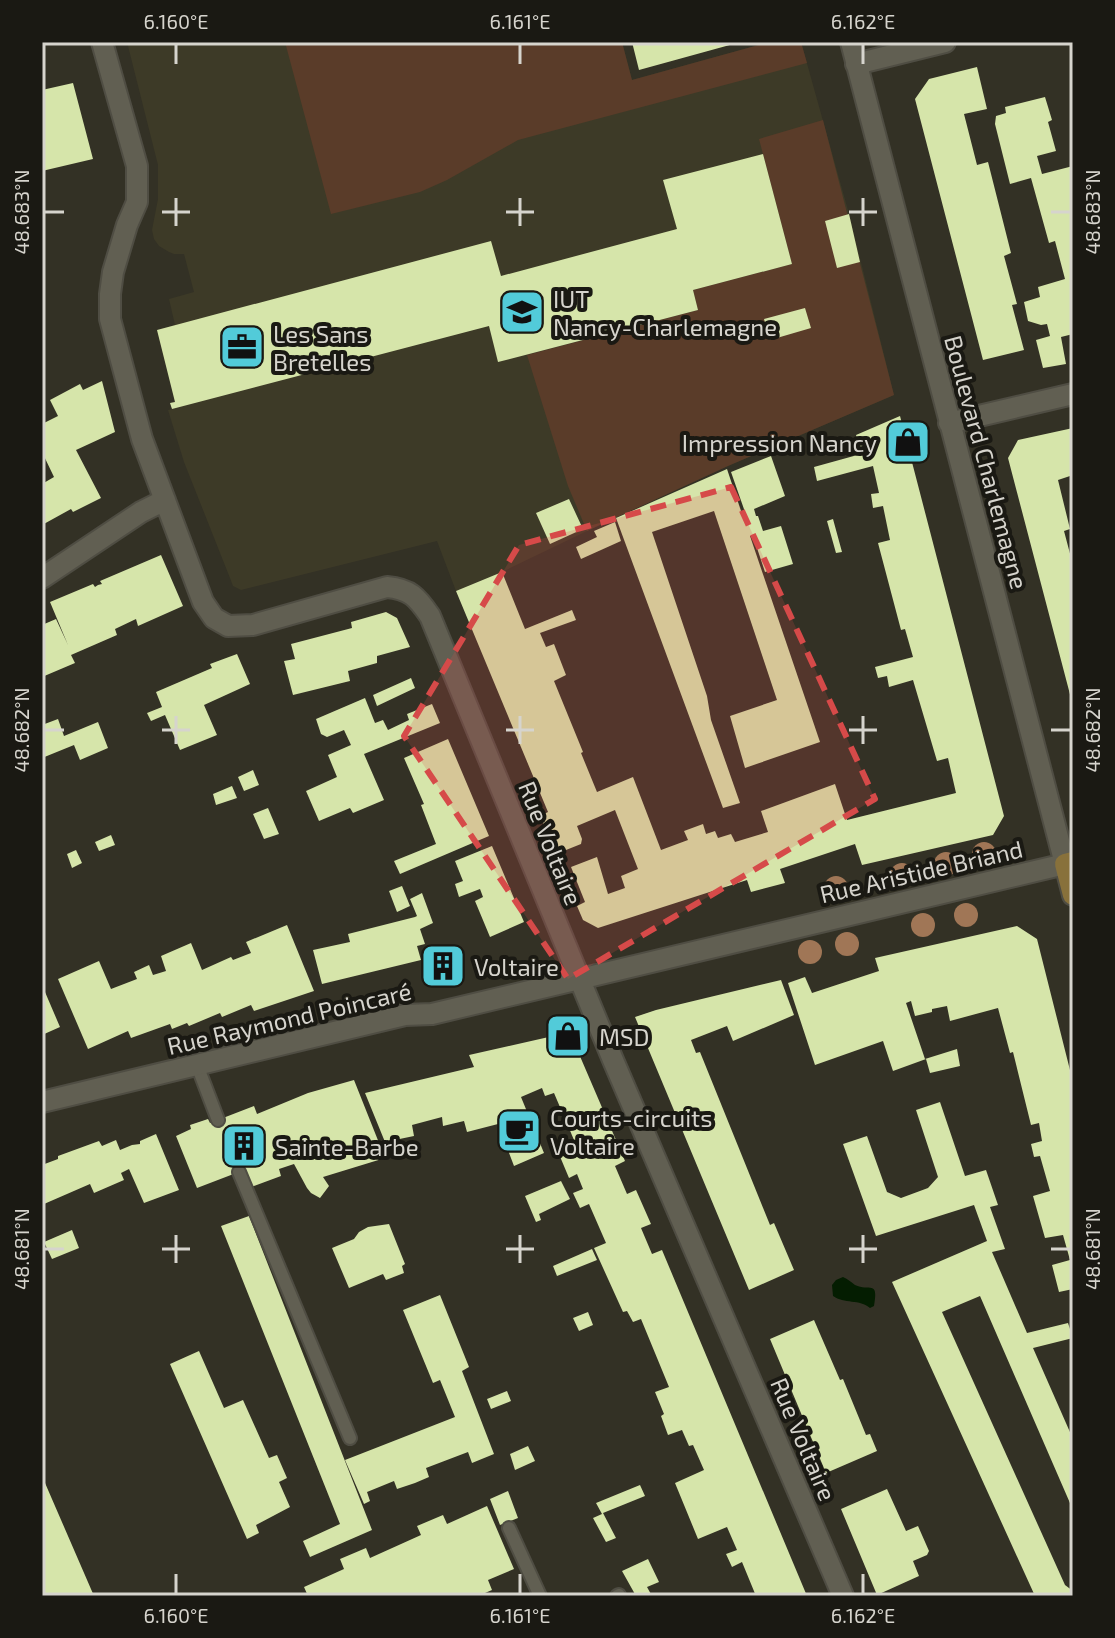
<svg xmlns="http://www.w3.org/2000/svg" width="1115" height="1638" font-family="'Exo 2',sans-serif">
<style>
.built{fill:#3d3a27}
.green{fill:#5a3c29}
.water{fill:#041d01}
.building{fill:#d6e5aa}
.lines{fill:none;stroke-linecap:round;stroke-linejoin:round}
.lane-casing{stroke:#4f4d43;stroke-width:16}
.street-casing{stroke:#4f4d43;stroke-width:24}
.secondary-casing{stroke:#4f4d43;stroke-width:24}
.lane{stroke:#615f52;stroke-width:12}
.street{stroke:#615f52;stroke-width:20}
.secondary{stroke:#88713b;stroke-width:20}
.tree{fill:#a07656}
.marked{fill:#d64a49;fill-opacity:0.2;stroke:#d64a49;stroke-width:6;stroke-dasharray:16 10;stroke-linejoin:round}
.ticks{fill:none;stroke:#d6d4cd;stroke-width:3}
.labels{text-anchor:middle;dominant-baseline:central;stroke-width:8;stroke-linejoin:round;paint-order:stroke}
.poi-label{font-size:24px;fill:#d6d4cd;stroke:#1a1913;text-anchor:start}
.street-label{font-size:24px;fill:#d6d4cd;stroke:#1a1913}
.neatline{fill:none;stroke:#d6d4cd;stroke-width:3}
.ticks-label{font-size:20px;text-anchor:middle;fill:#d6d4cd}
</style>
<rect width="100%" height="100%" fill="#333125"/>
<path class="built" d="M127,42H622L632,80L769,42H801L849,214L894,395L728,466L587,531L502,572L456,591L437,541L241,590L233,586L230,578L184,462L168,410L172,409L170,403L175,401L157,330L175,325L169,299L194,292L184,254H174L169,252L159,246L154,239L152,230L158,199V165Z"/>
<path class="green" d="M285,42H622L632,80L769,42H801L807,63L518,140L447,180L420,192L331,214Z
M823,120L894,395L728,466L587,531L568,486L527,355L698,310L693,290L792,264L759,139Z"/>
<path class="water" d="M843,1277C848,1279 851,1282 855,1285C869,1292 879,1279 874,1306L870,1308C860,1299 844,1304 833,1296L832,1285L836,1280Z"/>
<path class="building" d="M632,42H737V43L639,70Z
M977,67L987,109L964,114L977,165L988,162L1011,253L1004,256L1017,304L1012,305L1024,350L983,360L915,99L929,79Z
M73,83L93,159L42,171V90Z
M1045,97L1052,120L1048,122L1056,151L1037,156L1042,174L1073,166V334L1061,337L1066,364L1043,368L1036,340L1050,336L1047,324L1041,325L1028,321L1024,302L1040,297L1038,287L1065,279L1055,241L1049,243L1031,178L1010,184L995,124L996,116L1006,113L1005,107Z
M763,154L792,264L693,290L698,310L498,362L489,326L172,409L170,403L175,402L157,330L491,241L501,276L677,229L663,180Z
M849,214L860,262L837,268L825,221Z
M805,308L811,328L770,340L764,319Z
M102,381L115,432L76,450L101,498L73,512L71,509L42,525V484L54,477L42,452V424L58,416L50,400L80,384L83,390Z
M900,416L1004,816L993,835L862,865L855,844L780,869L785,883L751,892L747,880L598,928L583,920L577,906L585,902L571,867L597,857L608,894L625,888L621,876L638,869L615,810L577,826L582,839L581,844L556,854L540,816L548,812L456,591L502,572L525,629L572,610L576,620L540,633L546,647L554,644L566,675L554,681L583,752L581,753L597,792L633,777L661,850L688,840L684,831L703,824L706,834L715,831L718,838L731,834L735,842L768,832L761,811L835,784L847,820L956,793L948,758L937,761L913,680L889,687L887,676L878,678L875,667L913,657L905,629L901,630L878,543L890,540L883,506L873,508L871,494L879,493L873,466L817,481L814,467L861,454L856,435Z
M1073,428V475L1058,480L1070,529L1064,531L1073,565L1072,702L1008,458L1018,440Z
M771,456L785,496L754,509L756,516H758L763,531L781,526L793,564L765,572L753,536H750L820,742L745,768L730,716L777,700L714,511L652,532L707,696L711,720L740,803L723,808L616,518L727,469L742,514L745,512L731,472Z
M569,499L583,529L550,544L536,513Z
M833,519L842,552L836,553L827,521Z
M615,522L621,541L581,559L576,547L597,537L594,531Z
M161,555L183,606L138,626L136,619L115,629L117,635L71,655L75,663L42,677V625L56,619L68,645L50,602L93,584L95,587L98,585L102,584L100,581Z
M386,612L397,618L410,647L377,656V663L348,671L350,681L293,695L284,661L295,659L291,644L352,628L351,622Z
M237,654L250,684L204,705L217,735L180,750L165,715L151,721L147,713L162,707L156,692L212,668L210,664Z
M411,678L415,688L377,706L373,695Z
M365,698L375,723L383,720L388,730L409,720L407,714L432,704L440,723L364,754L384,800L353,813L350,808L319,821L306,791L337,777L328,755L351,745L344,730L327,737L321,734L316,719Z
M58,719L64,736L98,722L108,748L80,760L74,745L42,758V725Z
M448,739L489,836L400,874L394,861L436,844L421,805L424,804L404,758Z
M253,770L259,785L244,791L238,777Z
M232,786L237,798L216,805L213,794Z
M268,808L279,834L264,839L253,814Z
M111,835L115,845L99,851L95,842Z
M492,846L524,922L490,937L475,901L483,897L480,889L459,897L455,884L463,881L455,861Z
M76,850L82,863L72,868L67,854Z
M402,886L410,906L397,912L389,891Z
M422,893L433,923L420,929L425,944L417,946L421,960L322,984L313,950L350,942L348,934L415,917L417,916L410,899Z
M287,925L314,991L254,1011L251,1005L222,1017L220,1013L189,1026L187,1023L172,1029L170,1024L131,1038L128,1031L88,1049L58,979L99,961L111,989L137,979L134,972L149,965L153,975L166,971L161,956L191,943L202,970L231,957L233,960L251,953L246,942Z
M1017,926L1037,939L1073,1082V1289L1059,1292L1052,1265L1070,1260L1063,1235L1045,1238L1033,1196L1050,1191L1040,1156L1034,1157L1031,1144L1042,1141L1039,1123L1031,1125L1013,1052L1010,1053L998,1008L950,1021L947,1006L932,1009V1012L915,1016L911,1001L906,1003L925,1059L957,1049L960,1066L930,1073L926,1059L893,1071L883,1041L815,1065L788,983L805,977L812,993L879,971L875,958Z
M448,951L453,974L440,978L432,959Z
M781,980L794,1015L733,1041L727,1026L691,1040L696,1053L700,1052L770,1225L774,1223L794,1270L749,1290L635,1017L656,1010Z
M42,985L60,1027L42,1035Z
M562,1034L573,1040L625,1161L615,1166L627,1194L636,1190L651,1224L641,1228L652,1254L662,1250L807,1596H756L742,1562L732,1567L726,1554L737,1550L727,1527L698,1539L675,1483L704,1470L693,1445L689,1446L682,1430L668,1435L661,1416L664,1414L655,1392L669,1387L641,1319L633,1322L627,1311L623,1312L594,1248L606,1243L589,1204L580,1208L573,1193L583,1189L577,1174L569,1178L556,1147L574,1140L554,1093L545,1096L542,1088L521,1097L544,1153L514,1166L498,1124L467,1132L464,1121L443,1126L442,1117L412,1125L414,1136L385,1142L365,1093L474,1067L469,1055Z
M354,1080L385,1158L323,1177L329,1186L320,1198L311,1193L307,1188L294,1164L279,1169L281,1176L251,1187L244,1170L197,1188L176,1136L191,1129L190,1125L208,1119L210,1123L254,1106L257,1114L308,1093Z
M940,1102L965,1176L986,1170L998,1205L990,1207L1005,1249L992,1252L1027,1333L1068,1323L1073,1338L1033,1348L1073,1439V1510L980,1296L942,1312L1065,1585L1073,1591V1596H1035L892,1282L987,1241L974,1205L876,1236L843,1144L867,1136L887,1192L901,1198L928,1188L938,1177L916,1110Z
M156,1134L179,1190L144,1203L129,1169L121,1173L124,1180L94,1193L90,1184L44,1204L42,1200V1165L58,1159V1156L99,1141L102,1146L116,1140L120,1150L132,1145L140,1144V1141Z
M561,1181L570,1199L539,1214L541,1220L536,1222L525,1196Z
M249,1216L372,1530L310,1557L303,1541L340,1524L221,1226Z
M389,1224L405,1264L402,1266L404,1273L386,1280L383,1274L349,1288L332,1248L354,1239L359,1232L368,1227Z
M72,1230L79,1248L52,1259L44,1242Z
M592,1249L597,1260L557,1276L553,1266Z
M440,1295L469,1367L462,1371L494,1454L472,1463L468,1452L426,1468L429,1477L415,1483L397,1489L394,1481L367,1492L370,1501L364,1504L345,1460L455,1417L440,1380L433,1383L403,1310Z
M588,1312L593,1325L579,1331L573,1318Z
M814,1320L840,1380L843,1379L866,1435L870,1434L877,1451L826,1473L770,1339Z
M199,1351L224,1408L243,1400L269,1458L277,1455L287,1478L279,1482L290,1507L256,1525L259,1533L247,1539L170,1364Z
M507,1391L511,1401L491,1409L487,1399Z
M528,1446L535,1461L515,1470L510,1454Z
M42,1476L94,1596H42Z
M640,1485L645,1496L603,1513L616,1538L606,1542L593,1518L602,1514L596,1503Z
M887,1489L906,1531L918,1526L929,1551L927,1555L913,1561L919,1576L877,1595L841,1509Z
M508,1491L518,1518L500,1525L490,1499Z
M487,1506L514,1569L488,1580L492,1590L478,1596H308L304,1587L344,1569L340,1559L366,1548L370,1558L421,1535L417,1526L443,1515L447,1524Z
M648,1559L659,1582L647,1587L652,1596H636L622,1571Z"/>
<g class="lines">
<g class="lane-casing">
<path id="lane" d="M197,1065L218,1120
M239,1172L350,1438
M509,1528L540,1596
M617,1596L619,1595"/>
</g>
<g class="street-casing">
<path id="street" d="M102,42L137,166V202L127,225L113,272L110,294V319L142,439L203,602L214,618L228,626L253,625L387,587C410,589 417,597 430,616L613,1060L843,1596
M856,64L945,42
M949,423L1073,394
M42,578L141,512L165,500
M42,1102L405,1015L432,1014L1065,864L851,42"/>
</g>
<g class="secondary-casing">
<path id="secondary" d="M1073,862L1065,864L1073,895"/>
</g>
<use href="#lane" class="lane"/>
<use href="#street" class="street"/>
<use href="#secondary" class="secondary"/>
</g>
<g class="tree">
<circle cx="984" cy="854" r="12"/>
<circle cx="946" cy="864" r="12"/>
<circle cx="902" cy="875" r="12"/>
<circle cx="836" cy="888" r="12"/>
<circle cx="966" cy="915" r="12"/>
<circle cx="923" cy="925" r="12"/>
<circle cx="847" cy="944" r="12"/>
<circle cx="810" cy="952" r="12"/>
</g>
<path class="marked" d="M731,487L875,799L568,979L404,736L519,545Z"/>
<path class="ticks" d="M176,44V64M520,44V64M863,44V64M176,198V226M520,198V226M863,198V226M44,212H64M162,212H190M506,212H534M849,212H877M1051,212H1071M176,716V744M520,716V744M863,716V744M44,730H64M162,730H190M506,730H534M849,730H877M1051,730H1071M176,1235V1263M520,1235V1263M863,1235V1263M44,1249H64M162,1249H190M506,1249H534M849,1249H877M1051,1249H1071M176,1574V1594M520,1574V1594M863,1574V1594"/>
<defs>
<g id="university-square" transform="scale(2.3)"><rect x="-9" y="-9" width="18" height="18" rx="4" fill="#52cbd9" stroke="#1a1913"/><path d="M0-5L7-2L0 1L-7-2ZM-4 1L0 2.5L4 1V4Q0 6-4 4Z" fill="#111"/></g>
<g id="office-square" transform="scale(2.3)"><rect x="-9" y="-9" width="18" height="18" rx="4" fill="#52cbd9" stroke="#1a1913"/><path d="M-6-3h4V-5.5h4V-3h4V5H-6ZM-1-4.5V-3h2v-1.5ZM-6 0V1H6V0Z" fill="#111"/></g>
<g id="shop-square" transform="scale(2.3)"><rect x="-9" y="-9" width="18" height="18" rx="4" fill="#52cbd9" stroke="#1a1913"/><path d="M-5-2.5h2.3a2.7 3.5 0 0 1 5.4 0H5L5.5 6h-11ZM-1.5-2.5h3a1.5 2.3 0 0 0-3 0Z" fill="#111"/></g>
<g id="building-square" transform="scale(2.3)"><rect x="-9" y="-9" width="18" height="18" rx="4" fill="#52cbd9" stroke="#1a1913"/><path d="M-4-6H4V6H1V3H-1V6H-4ZM-2.5-4.3h1.7v1.8h-1.7ZM.8-4.3h1.7v1.8H.8ZM-2.5-1h1.7V.8h-1.7ZM.8-1h1.7V.8H.8Z" fill="#111"/></g>
<g id="cafe-square" transform="scale(2.3)"><rect x="-9" y="-9" width="18" height="18" rx="4" fill="#52cbd9" stroke="#1a1913"/><path d="M-5.5-4.5H6V0H3Q3 3.5 0 3.5H-2.5Q-5.5 3.5-5.5 0ZM3-3.2v2h1.7v-2ZM-6 4.5H4V6H-6Z" fill="#111"/></g>
</defs>
<g fill-rule="evenodd">
<use href="#university-square" x="522" y="312"/>
<use href="#office-square" x="242" y="347"/>
<use href="#shop-square" x="908" y="442"/>
<use href="#building-square" x="443" y="966"/>
<use href="#shop-square" x="568" y="1036"/>
<use href="#cafe-square" x="519" y="1131"/>
<use href="#building-square" x="244" y="1146"/>
</g>
<g class="labels">
<g class="poi-label">
<text x="553" y="298">IUT<tspan x="553" dy="28">Nancy-Charlemagne</tspan></text>
<text x="273" y="333">Les Sans<tspan x="273" dy="28">Bretelles</tspan></text>
<text x="877" y="442" text-anchor="end">Impression Nancy</text>
<text x="474" y="966">Voltaire</text>
<text x="599" y="1036">MSD</text>
<text x="550" y="1117">Courts-circuits<tspan x="550" dy="28">Voltaire</tspan></text>
<text x="275" y="1146">Sainte-Barbe</text>
</g>
<g class="street-label">
<text transform="translate(987 462) rotate(75)">Boulevard Charlemagne</text>
<text transform="translate(551 843) rotate(68)">Rue Voltaire</text>
<text transform="translate(921 871) rotate(-13)">Rue Aristide Briand</text>
<text transform="translate(289 1018) rotate(-13)">Rue Raymond Poincaré</text>
<text transform="translate(804 1439) rotate(67)">Rue Voltaire</text>
</g>
</g>
<rect width="1115" height="1638" fill="none" stroke="#1a1913" stroke-width="88"/>
<rect x="44" y="44" width="1027" height="1550" class="neatline"/>
<g class="ticks-label">
<text x="176" y="29">6.160°E</text>
<text x="520" y="29">6.161°E</text>
<text x="863" y="29">6.162°E</text>
<text transform="translate(22 212) rotate(-90)" y="7">48.683°N</text>
<text transform="translate(1093 212) rotate(-90)" y="7">48.683°N</text>
<text transform="translate(22 730) rotate(-90)" y="7">48.682°N</text>
<text transform="translate(1093 730) rotate(-90)" y="7">48.682°N</text>
<text transform="translate(22 1249) rotate(-90)" y="7">48.681°N</text>
<text transform="translate(1093 1249) rotate(-90)" y="7">48.681°N</text>
<text x="176" y="1623">6.160°E</text>
<text x="520" y="1623">6.161°E</text>
<text x="863" y="1623">6.162°E</text>
</g>
</svg>
